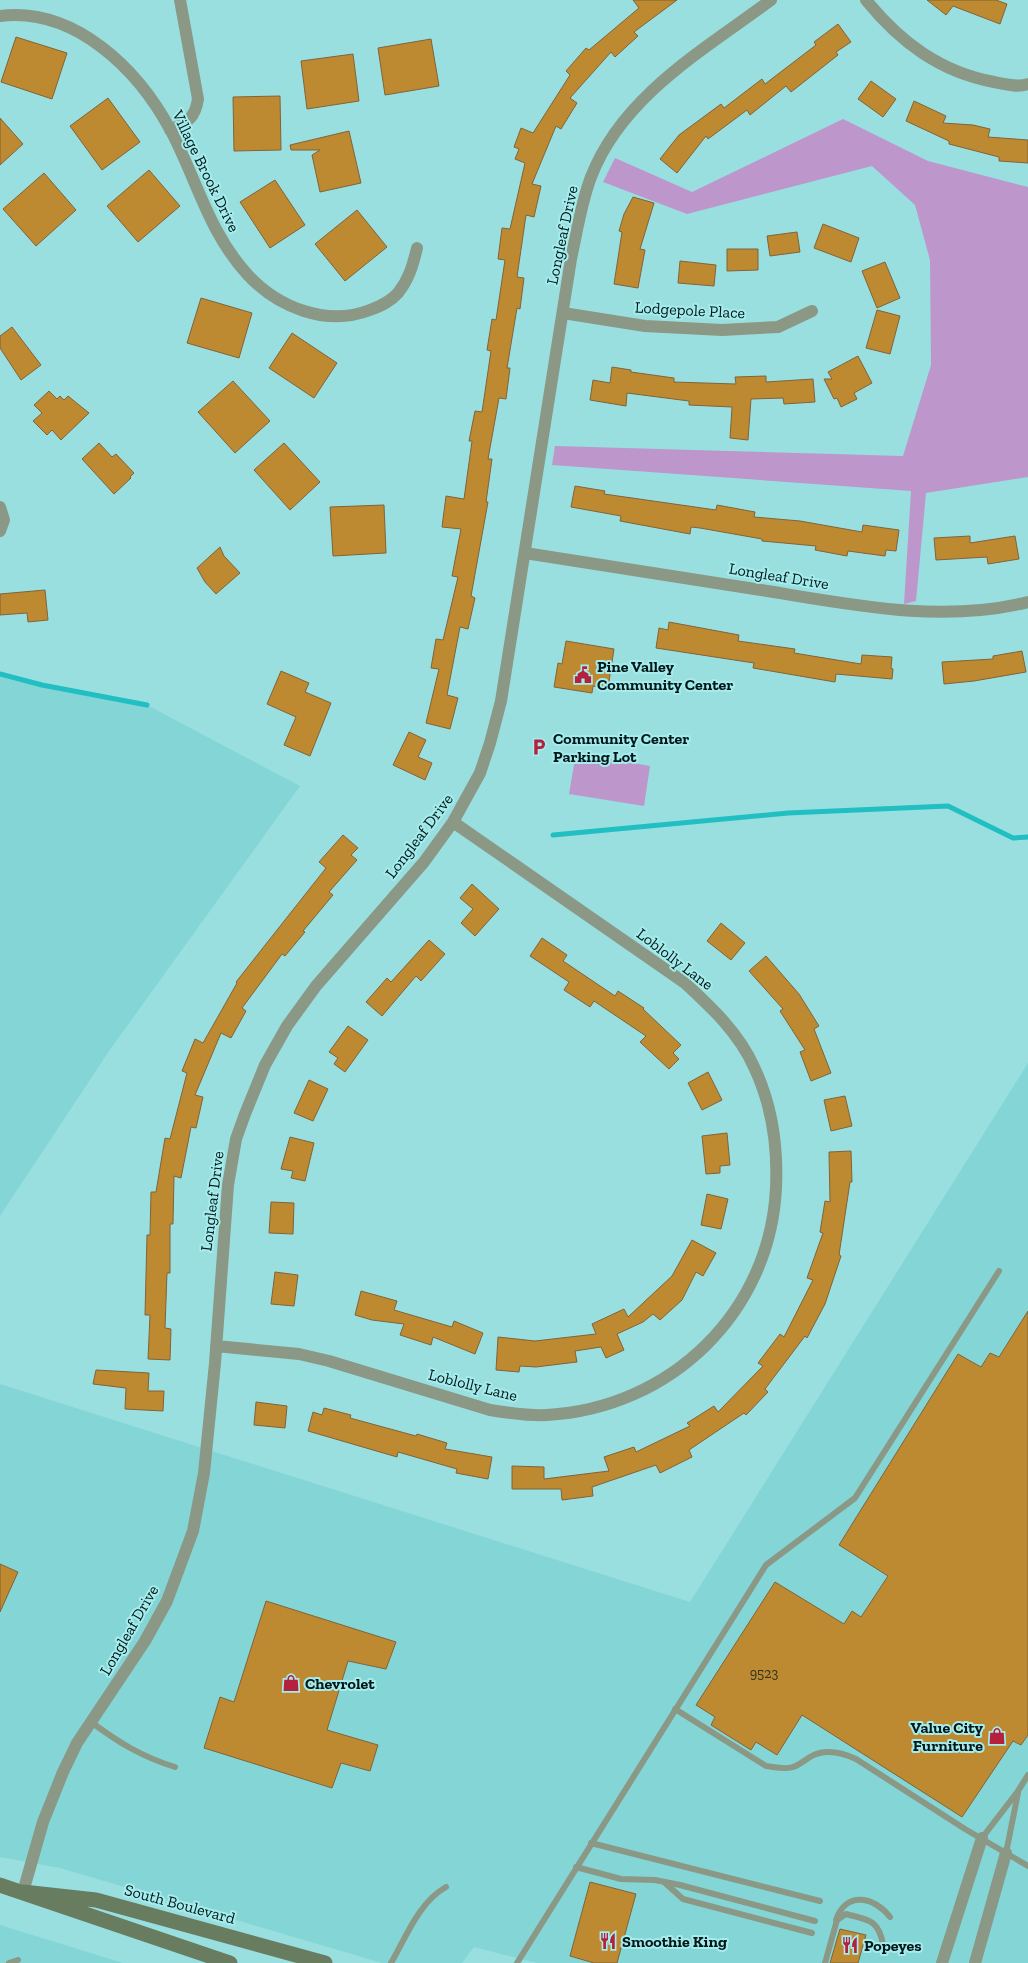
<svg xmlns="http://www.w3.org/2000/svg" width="1028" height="1963" font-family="'Zilla Slab',serif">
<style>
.built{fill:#84d5d6}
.green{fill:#bd96cc}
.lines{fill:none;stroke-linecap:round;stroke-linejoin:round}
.stream{stroke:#21bfc2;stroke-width:5}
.building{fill:#bd8931;stroke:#806439}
.service{stroke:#8a9885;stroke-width:6}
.minor{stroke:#8a9885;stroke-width:12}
.secondary{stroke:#687c60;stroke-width:15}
.labels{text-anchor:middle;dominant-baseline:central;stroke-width:4;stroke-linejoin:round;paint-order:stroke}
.number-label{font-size:14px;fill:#2f341f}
.street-label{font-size:16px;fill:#001819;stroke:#a6eced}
.poi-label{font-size:16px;font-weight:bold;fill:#001819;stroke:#a6eced;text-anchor:start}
</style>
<rect width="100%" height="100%" fill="#99dfe0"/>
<path class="built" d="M0,674L42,685L147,705L300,786L109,1051L0,1216Z
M1028,1063V1963H537L474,1947L462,1963H382L60,1868L0,1857V1384L690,1602Z
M0,1925L123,1963H0Z"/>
<path class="green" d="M843,119L928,161L1028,187V477L926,493L916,601L904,604L911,491L552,465L555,446L903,456L931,365L930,260L915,205L872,166L687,214L603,182L615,158L692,192Z
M576,753L650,766L644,806L569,794Z"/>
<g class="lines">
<path class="stream" d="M0,674L42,685L147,705
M553,835L788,813L948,806L1013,838L1028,837"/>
</g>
<path class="building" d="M633,0H677L634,32L638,36L615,57L611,52L570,98L577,103L561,129L556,126L532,184L541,186L534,217L526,215L517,277L524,278L520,309L517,308L507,368H510L506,399L499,398L488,459H492L486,502H488L471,596L475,598L468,629L460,627L447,695L458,698L450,729L426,723L439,669L431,668L436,639L443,640L458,577L452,576L461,529L442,527L446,496L464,499L472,441H469L475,411L482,412L491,351L487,350L492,319L496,320L505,260L498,259L502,228L510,229L525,163L515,159L519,149L514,147L521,128L533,133L570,75L566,71L586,48L589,50L639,8Z
M927,0H996L1007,4L1000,24L953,6L946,15Z
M838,24L851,42L836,52L838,55L791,92L786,86L750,115L747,110L708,139L706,136L677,173L660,159L679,135L721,104L724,108L762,79L765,84L816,45L814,42Z
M16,37L67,53L52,99L1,82Z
M431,39L439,86L385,95L378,48Z
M353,54L359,101L307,109L301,61Z
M871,81L896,99L883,117L858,99Z
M280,96L281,150L234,151L233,97Z
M108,98L140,142L102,170L70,126Z
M914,101L946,116L943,123L973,125L990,129L988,137L1028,140V163L999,161V157L949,144V141L906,121Z
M0,118L23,144L0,165Z
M349,131L361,183L320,192L312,155L320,150H291L290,145Z
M149,170L180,206L138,242L107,206Z
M44,173L76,210L36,246L3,209Z
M275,180L305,225L270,248L240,202Z
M633,197L654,203L640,249L645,250L638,288L614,284L622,232L619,231L624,214Z
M357,210L387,247L345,281L315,244Z
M823,224L859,238L851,262L814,248Z
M797,232L800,252L770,256L767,236Z
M727,249H758V270L727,271Z
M680,261L716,265L714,286L678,283Z
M885,262L900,298L877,308L862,271Z
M201,298L252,313L239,358L187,343Z
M877,310L900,316L890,354L866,348Z
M12,327L41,365L21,380L0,348V336Z
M292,333L337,363L314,398L269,368Z
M858,356L872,383L854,393L857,399L841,407L837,398L834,399L824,379H832L828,372Z
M612,367L631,370V372L674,378V382L736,384L735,377L766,376V382L813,379L815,402L784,404L783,398L751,399L748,440L730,438L732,407L689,405V401L627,393L626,406L590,400L593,380L610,383Z
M233,381L270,421L235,453L198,412Z
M49,391L57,399L60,396L64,400L68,396L89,413L61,440L52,430L47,435L33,421L42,413L34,405Z
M99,443L112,457L116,454L134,473L130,477L131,478L114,494L82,459Z
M284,443L320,482L290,510L254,470Z
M575,486L605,491L604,494L716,510L717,505L755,512L754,517L800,521L862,532L863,525L899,530L896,551L886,550L885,556L848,551L847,556L815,550L816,546L762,541V539L700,528L691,527L690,534L620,521L621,516L571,507Z
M384,505L386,553L333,556L330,507Z
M970,536V543L1015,536L1019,559L988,564L987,557L936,560L934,538Z
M220,547L224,556L240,573L216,594L205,582L197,568Z
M45,590L48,620L28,622L27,613L0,615V594Z
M669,622L739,635L738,641L795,649L794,653L861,664L862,655L892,657L891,668L893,669L892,679L836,674L835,682L753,668L754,663L656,648L659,628L668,630Z
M566,641L614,649L608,688L593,686L592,693L554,687L558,663L562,664Z
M1022,651L1026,672L974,681L944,684L942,662L993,659V656Z
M281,671L309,683L305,692L331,703L310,756L284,745L296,717L267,704Z
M409,732L426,740L418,757L432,763L425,780L393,765Z
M343,835L358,848L351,855L357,860L329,892L333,895L303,931L305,932L285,956L282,954L242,1008L246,1011L231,1038L221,1033L195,1095L203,1097L196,1128L191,1127L181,1178L174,1176L173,1224H170V1273H167L165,1328L171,1329L170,1360L148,1359L150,1315H145L147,1235H150L151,1192H156L165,1138L170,1139L187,1073L182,1071L195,1039L203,1043L237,983L236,982L326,868L319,862Z
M472,884L499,909L475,936L461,923L473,909L460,898Z
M721,923L745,943L731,960L707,941Z
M542,938L567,955L563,961L615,996L618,991L644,1008L643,1009L681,1045L673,1053L679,1059L669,1069L640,1042L646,1036L594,1001L590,1007L564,990L569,982L530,956Z
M429,940L445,954L421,981L416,976L382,1016L366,1002L387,978L391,982Z
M766,956L799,994L819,1026L814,1029L831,1073L811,1081L800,1052L805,1050L780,1011L783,1009L749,971Z
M348,1026L368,1040L345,1072L334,1064L338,1058L329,1052Z
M708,1072L722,1100L702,1110L688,1083Z
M309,1080L328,1089L313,1121L294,1113Z
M845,1096L852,1126L831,1131L824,1100Z
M727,1133L730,1165L720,1166V1173L706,1174L702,1136Z
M290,1137L314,1143L305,1181L291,1178L293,1171L281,1169Z
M851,1151L852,1182H850L839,1255L841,1256L825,1304L807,1338L805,1336L765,1389L768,1392L746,1415L744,1413L689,1450L692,1457L660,1473L656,1465L592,1487L593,1496L562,1500L561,1489H512V1466L544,1467V1479L609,1471L604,1457L634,1447L636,1452L690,1426L687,1423L714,1406L718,1412L763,1366L758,1363L780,1334L784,1337L813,1280L807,1278L823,1233L820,1232L825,1201L830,1202L829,1152Z
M707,1194L728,1199L721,1229L701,1225Z
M271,1202L294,1203L293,1234L269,1233Z
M692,1240L716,1253L703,1276L696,1272L682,1300L660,1320L653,1314L643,1322L617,1334L624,1350L606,1358L601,1347L575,1351L577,1362L536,1367L520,1366L519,1372L496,1370L498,1337L535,1341L596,1334L592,1324L624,1309L628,1317L672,1276Z
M275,1272L298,1275L294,1306L271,1304Z
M361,1291L397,1301L394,1310L452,1327L454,1321L483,1333L475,1354L433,1337L431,1345L400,1335L404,1324L372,1320L355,1315Z
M1028,1311V1735L1021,1745L1013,1741L962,1817L802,1715L777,1755L756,1742L751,1750L711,1725L715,1717L696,1705L775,1582L844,1624L852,1611L861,1617L888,1576L839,1545L958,1354L981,1367L990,1353L999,1357Z
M96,1370L149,1373L148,1391H164L163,1411L125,1409L126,1388L93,1384Z
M256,1402L287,1406L285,1428L254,1425Z
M324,1408L351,1415L350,1418L416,1436L417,1434L447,1443L445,1449L492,1457L488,1479L456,1473L457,1469L398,1452L397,1457L308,1431L313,1412L322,1415Z
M0,1564L18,1572L0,1612Z
M266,1601L396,1642L386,1669L348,1661L327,1730L378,1745L370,1771L341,1763L332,1788L204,1748L220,1697L234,1702Z
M590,1882L636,1894L617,1963H594L570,1956Z
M840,1929L866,1935L858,1963H830Z"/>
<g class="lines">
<path class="service" d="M675,1709L766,1766C775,1767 784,1770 793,1767C799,1765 805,1760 810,1757C825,1748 841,1752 856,1759L965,1829L1028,1866
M91,1722C118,1742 142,1757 175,1767
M982,1838L1018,1791L1028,1775
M591,1843L820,1901
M1006,1853L1018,1793
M576,1867L621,1879L655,1880L680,1885L815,1921
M664,1882L683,1899L812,1933
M836,1920C846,1890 875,1897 890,1917
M9,1963L18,1960
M391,1963C406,1937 419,1902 446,1887
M517,1963L766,1565L855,1498L999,1271
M825,1963L837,1920L846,1914C868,1920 878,1919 883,1944"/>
<path class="minor" d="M866,0C900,42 940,72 994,82C1004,84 1018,88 1028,84
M0,16C75,7 138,69 171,131C197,180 208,231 247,274C277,307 326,327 370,310C381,306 390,302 398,293C409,279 413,265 417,248
M170,130C187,122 195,119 198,99L180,0
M563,313L645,326L722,330L778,327L812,311
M0,507L4,520L0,531
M525,553C604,565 682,578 761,590C849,604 940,624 1028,602
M216,1346L299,1354L329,1361L490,1410C509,1413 528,1416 547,1415C671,1408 770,1312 776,1188C778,1145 772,1105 754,1067C739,1033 711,1007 685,983L453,822
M23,1892L43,1822L63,1772L77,1743L145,1641L167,1601L193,1531L204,1473L215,1363L228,1185L236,1139L245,1114L265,1065L287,1026L316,986L424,862L453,822L480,773L490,743L501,701L571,259C577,232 581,203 591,177C622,96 705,49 771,0
M942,1963L982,1838
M975,1963L1006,1853"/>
<path class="secondary" d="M0,1885L230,1963
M23,1892L96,1900L325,1963"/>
</g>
<defs>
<g id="civic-bare" transform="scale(1.35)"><path d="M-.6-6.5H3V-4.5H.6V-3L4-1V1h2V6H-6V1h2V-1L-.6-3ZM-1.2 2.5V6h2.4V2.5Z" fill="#b3213e" stroke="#a6eced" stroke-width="2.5" paint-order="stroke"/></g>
<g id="parking-bare" transform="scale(1.35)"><path d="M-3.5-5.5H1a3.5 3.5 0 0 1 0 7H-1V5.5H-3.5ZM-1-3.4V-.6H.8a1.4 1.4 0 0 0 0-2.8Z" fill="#b3213e" stroke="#a6eced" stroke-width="2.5" paint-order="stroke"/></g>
<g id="shop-bare" transform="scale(1.35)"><path d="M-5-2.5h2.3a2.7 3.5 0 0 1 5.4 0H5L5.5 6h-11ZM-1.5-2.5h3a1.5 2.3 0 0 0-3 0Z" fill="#b3213e" stroke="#a6eced" stroke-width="2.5" paint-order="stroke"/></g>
<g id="restaurant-bare" transform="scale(1.35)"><path d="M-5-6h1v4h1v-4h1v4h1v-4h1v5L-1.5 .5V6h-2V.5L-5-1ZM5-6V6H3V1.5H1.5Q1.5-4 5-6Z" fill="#b3213e" stroke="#a6eced" stroke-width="2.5" paint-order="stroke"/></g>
</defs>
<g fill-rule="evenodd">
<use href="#civic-bare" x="583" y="675"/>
<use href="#parking-bare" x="539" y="747"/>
<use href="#shop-bare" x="291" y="1683"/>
<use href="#shop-bare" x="997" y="1736"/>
<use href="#restaurant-bare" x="608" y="1941"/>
<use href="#restaurant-bare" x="850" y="1945"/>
</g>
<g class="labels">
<g class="number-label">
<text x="764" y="1673">9523</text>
</g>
<g class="street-label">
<text transform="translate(206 171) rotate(64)">Village Brook Drive</text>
<text transform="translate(562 235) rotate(-78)">Longleaf Drive</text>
<text transform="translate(690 310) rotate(3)">Lodgepole Place</text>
<text transform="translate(779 576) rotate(9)">Longleaf Drive</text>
<text transform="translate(419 836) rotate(-53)">Longleaf Drive</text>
<text transform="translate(675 959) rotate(37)">Loblolly Lane</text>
<text transform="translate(212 1201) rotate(-83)">Longleaf Drive</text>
<text transform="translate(473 1385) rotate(14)">Loblolly Lane</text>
<text transform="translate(129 1630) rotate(-60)">Longleaf Drive</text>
<text transform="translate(180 1904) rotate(15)">South Boulevard</text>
</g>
<g class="poi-label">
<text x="597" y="666">Pine Valley<tspan x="597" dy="18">Community Center</tspan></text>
<text x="553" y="738">Community Center<tspan x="553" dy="18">Parking Lot</tspan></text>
<text x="305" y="1683">Chevrolet</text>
<text x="983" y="1727" text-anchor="end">Value City<tspan x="983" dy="18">Furniture</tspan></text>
<text x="622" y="1941">Smoothie King</text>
<text x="864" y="1945">Popeyes</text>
</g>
</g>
</svg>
